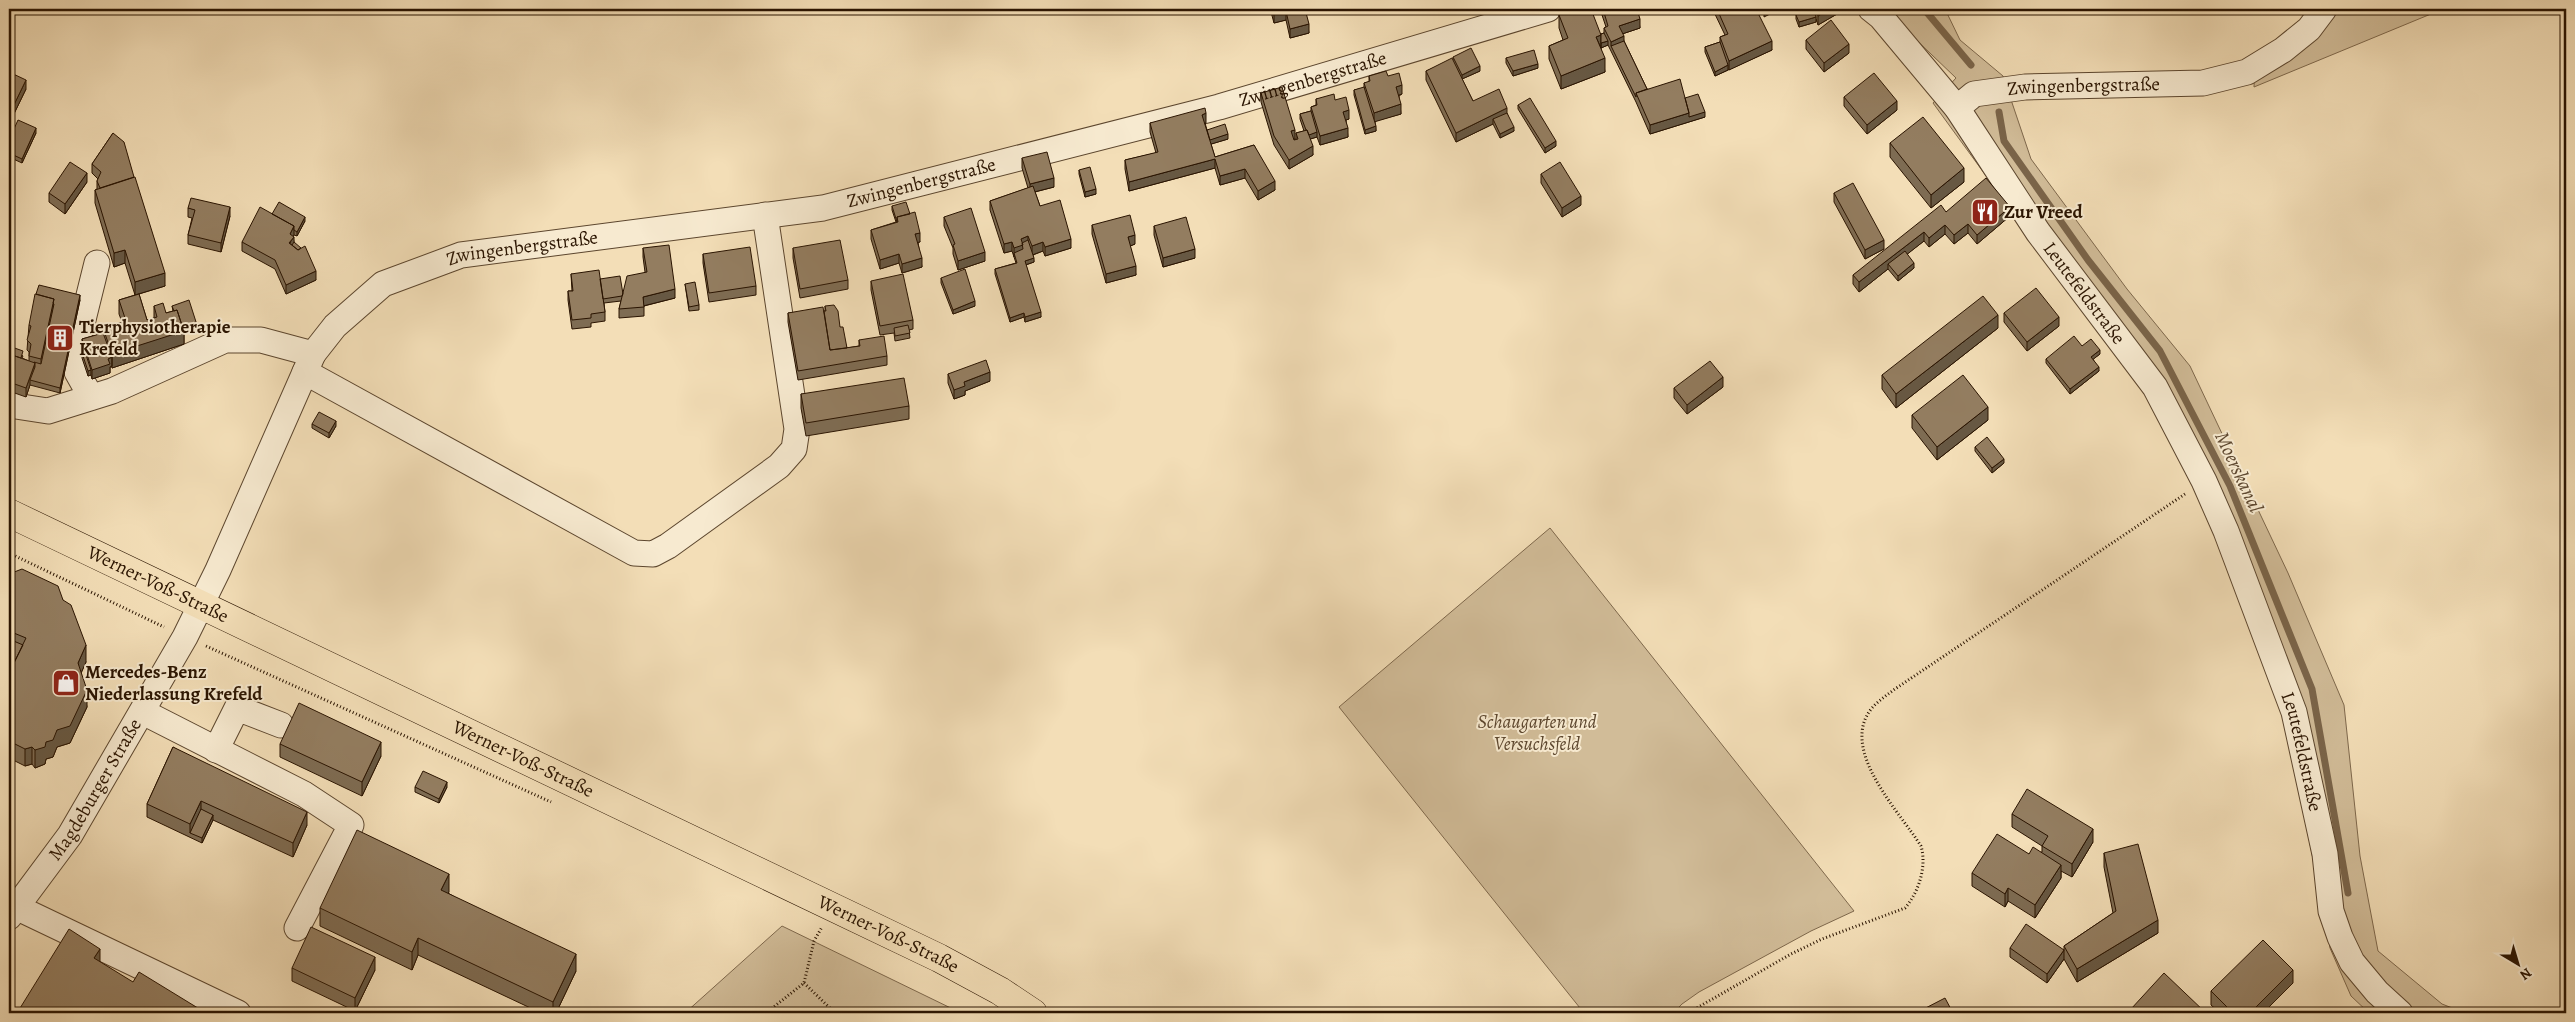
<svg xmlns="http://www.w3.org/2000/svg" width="2575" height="1022" font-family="Alegreya,serif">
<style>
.green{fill:#d1bc98;stroke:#7e684c}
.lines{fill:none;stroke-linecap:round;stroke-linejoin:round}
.stream{stroke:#7a6449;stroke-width:7}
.minor-casing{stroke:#5c462e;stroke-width:27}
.major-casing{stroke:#2a1401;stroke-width:29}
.path{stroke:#2a1401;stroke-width:3;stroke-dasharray:1 2.5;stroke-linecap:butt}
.minor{stroke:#f7ead0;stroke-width:25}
.major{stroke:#f3deb7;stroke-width:28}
.wall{fill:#7e6c53;stroke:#2a1401}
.shaded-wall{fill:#675843;stroke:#2a1401}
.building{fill:#937d60;stroke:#2a1401}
.labels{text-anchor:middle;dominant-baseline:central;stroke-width:4;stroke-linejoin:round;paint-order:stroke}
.street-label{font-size:19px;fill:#2a1401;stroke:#f7ead0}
.poi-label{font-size:19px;font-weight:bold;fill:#2a1401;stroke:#f7ead0;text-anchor:start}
.park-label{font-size:19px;font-style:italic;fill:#5c462e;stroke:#f7ead0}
.water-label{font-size:20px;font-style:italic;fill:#5f4931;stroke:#f7ead0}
</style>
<rect width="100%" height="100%" fill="#f3deb7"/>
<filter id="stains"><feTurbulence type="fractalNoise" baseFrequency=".004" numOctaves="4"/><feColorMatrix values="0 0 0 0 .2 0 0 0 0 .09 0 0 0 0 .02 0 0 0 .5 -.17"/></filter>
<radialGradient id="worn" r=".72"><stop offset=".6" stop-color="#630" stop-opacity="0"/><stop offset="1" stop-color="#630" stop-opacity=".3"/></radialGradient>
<path class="green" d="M1884,9H1945L1960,40L2003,76L2031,159L2127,289L2190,366L2288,573L2344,705L2360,856L2378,951L2442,1004L2465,1013H2369L2351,996L2330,948L2287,724L2204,508L2161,416L1933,103L1956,78Z
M2315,9H2443L2254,87L2255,58Z
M1550,528L1854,911L1811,931L1699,992L1682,1004L1673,1013H1584L1339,707Z
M782,926L961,1013H685Z"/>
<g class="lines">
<path class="stream" d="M1924,9L1971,65
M1999,112L2004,141L2088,260L2160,351L2230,486L2312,689L2348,893"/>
<g class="minor-casing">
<g id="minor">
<path id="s1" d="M1871,9L1881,17L1957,108L2038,232L2155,387L2204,481L2226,531L2294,712L2325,854L2331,911L2340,937L2352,962L2377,992L2400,1013"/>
<path id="s2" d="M1957,108L1974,94L2025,87L2203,83L2247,72L2283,50L2309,29L2324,9"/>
<path d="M305,372L634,553L653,554L668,546L779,466L794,449L797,429L765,215"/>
<path d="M91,397L77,372L75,352L97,263"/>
<path d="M9,405L48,411L112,391L225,340H261L313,354"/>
<path d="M143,712L304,794L351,825L297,928"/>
<path d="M216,750L237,708L281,725"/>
<path d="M16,907L238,1013"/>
<path id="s3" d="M9,917L70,835L185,637L218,570L313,354L335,326L383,284L461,255L823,208L1219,107L1548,9"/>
</g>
</g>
<g class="major-casing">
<g id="major">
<path id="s4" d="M9,513L939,958L1000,991L1033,1013"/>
</g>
</g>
<path class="path" d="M9,553L164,627
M206,646L551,802
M804,983L835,1013
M766,1013L804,983L814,941L822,927
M1688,1013L1791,954L1822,939L1905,908C1919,892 1927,866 1921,846C1899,811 1838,749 1872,708C1878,701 1887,695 1895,689L2185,494"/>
<use href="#minor" class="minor"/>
<use href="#major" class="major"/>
</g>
<path class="wall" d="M1271,9H1305L1309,33L1290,38L1286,20L1274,23L1271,12Z
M1600,9H1637L1640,28L1622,34L1624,41L1647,89L1685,98L1705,117L1650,134L1636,102L1608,45L1601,48L1605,72L1561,89L1549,59V46L1563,40L1559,28V15L1601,34L1604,33V28L1606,27Z
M1708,9H1756L1772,50L1715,76L1705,52V47L1720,42V37L1725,35L1713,10H1709Z
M1799,9H1837V14L1818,25L1816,19V22L1799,27L1796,19V15L1802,13Z
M1806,40L1849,53L1824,72L1806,49Z
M1453,57L1480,71L1462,79L1473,101L1507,113L1514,131L1500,138L1493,124L1456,142L1426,80V71L1453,60Z
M1506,58L1538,68L1513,76L1506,63Z
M9,72L26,89L10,122H9Z
M1369,76H1388L1402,94L1399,96L1401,114L1375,121L1376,131L1365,134L1354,95V90L1364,88V83L1369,82Z
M1261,93L1295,139H1294V140L1296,139V133L1304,131L1300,119V114L1311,111V107L1316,105V99L1335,100L1349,119L1346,120L1348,137L1320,145L1317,137L1310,139L1313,155L1289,169L1274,145L1261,102Z
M1844,97L1897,110L1867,134L1844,106Z
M1518,105L1556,146L1545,153L1518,109Z
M1150,123H1206H1205L1207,130L1228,139L1211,144L1215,157L1254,145L1275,190L1258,200L1245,178L1220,185L1215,168L1129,191L1125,169V160L1156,153L1150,132Z
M36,133L22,163L9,157V140Z
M113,133L165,286L139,294L147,320L154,318V306L166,313L173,311L172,306L197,330L184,334V344L112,368V366L110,367V373L92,379L91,375L88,376L82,358V353H84L82,348V339L103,333V328L122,322L119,314V300L135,295L125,263L114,267L95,203V190L97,189V181L98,179L92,173V164Z
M1890,143L1964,182L1931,208L1890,157Z
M1022,158L1054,187L1035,192L1040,206L1071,248L1045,256L1043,251L1033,255L1034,262L1026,265L1041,317L1025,322L1024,317L1010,322L995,274V269L1016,263L1012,251L1004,253L990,210V201L1028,188L1022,168Z
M1079,170L1096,194L1085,197L1079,174Z
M1541,174L1581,205L1562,217L1541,183Z
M87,182L65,214L49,202V193Z
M1834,193L1884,249L1865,259L1834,202Z
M892,206L910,214L920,242H918L922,267L902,273L899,263L880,269L871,239V230L896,222L892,210Z
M188,208L230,216L221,252L188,244V235L192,218L188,217Z
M1946,212L2010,216L1977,244L1968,233L1954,244L1945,234L1929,247L1924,241L1907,254L1914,268L1898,281L1888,269L1859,292L1853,284V275Z
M272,214L305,221L297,236L294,235L293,236L294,242L316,280L286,294L275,269L242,251V242Z
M944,217L985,261L958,270L953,254V248L944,226Z
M1092,225L1135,244L1130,246L1136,275L1106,283L1092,234Z
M1154,226L1195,258L1163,267L1154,235Z
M643,248L675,298L644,306V316L619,318V309L621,301L604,303L605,312V321L591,323V327L572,329L568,300V291H572L571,274L600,279L623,294L645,272L643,257Z
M793,248L848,280V289L800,298L793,258Z
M703,254L756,286V295L709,302L703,263Z
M941,278L975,306L953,314L941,283Z
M871,281L913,320V329L909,330L910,338L895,341L894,333L880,335L871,290Z
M685,284L699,305V310L689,311Z
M80,300L60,393L30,385L26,397L9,391V346L23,356L22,358L29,361V352L27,350L29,325Z
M825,306L840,327L847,348L859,346V340L887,356V365L798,380L788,322V313L825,311Z
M2004,313L2059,326L2027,351L2004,322Z
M1998,328L1896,408L1882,389V375Z
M2082,346L2100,354L2093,359L2099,371L2070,394L2046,363V359Z
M948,374L990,381L965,391V395L954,399L948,383Z
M1723,387L1687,414L1674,398V388Z
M801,394L909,406V419L806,436L801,408Z
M1912,415L1988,420L1937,460L1912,428Z
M312,424L336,426L329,438L312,428Z
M1975,447L2004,463L1992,473L1975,451Z
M9,574L63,600L86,662L81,673L87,707L70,743L57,747L53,757L46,759L45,764L35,768L32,764L25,766L9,758Z
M280,744L381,756L362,796L280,757Z
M173,747L307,825L293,857L213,820L202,843L147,817V804Z
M415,787H447L439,803L415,792Z
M2012,814L2093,842L2072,877L2061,871V878L2035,918L2008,901L2005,907L1972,886V873L2029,854L2042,852V846L2012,827Z
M2104,853L2158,933L2077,982L2064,959L2047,983L2010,957V948L2064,950V946L2113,913L2104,867Z
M449,892L448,893L576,971L556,1013H541L418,955L412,970L320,926V908Z
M292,968L375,970L355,1011L292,981Z
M2293,983L2263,1013H2220L2211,1005V991Z
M2131,1009L2206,1013H2131Z"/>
<path class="shaded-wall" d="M1772,9V13L1764,17V12Z
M1804,9H1813V14L1804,17Z
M1830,9H1837V14L1818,25V16Z
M1286,11V20L1274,23V14Z
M1816,17V22L1799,27V22Z
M1640,19V28L1619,35V26Z
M1309,24V33L1290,38V29Z
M1601,35V48L1596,37Z
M1624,36V45L1611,46V42Z
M1608,41V45L1601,48V43Z
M1772,41V50L1729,70V61Z
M1849,44V53L1824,72V63Z
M1605,58V72L1561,89V76Z
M1538,64V68L1513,76V71Z
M1728,65V70L1715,76V72Z
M1480,66V71L1462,79V75Z
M26,80V89L10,122V113Z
M1402,85V94L1396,96V87Z
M1897,101V110L1867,134V125Z
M1401,104V114L1374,122V113Z
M1507,108V117L1493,119V124L1456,142V133Z
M1349,110V119L1343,121V112Z
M1705,112V117L1650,134V125L1689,113Z
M1206,113V123L1202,124V115Z
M1376,126V131L1365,134V130Z
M1514,127V131L1500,138V134Z
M36,128V133L22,163V159Z
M1348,128V137L1320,145V136Z
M1295,130V139L1291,140V131Z
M1317,132V137L1307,140V135Z
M1228,134V139L1208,145V140Z
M1556,141V146L1545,153V148Z
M1313,146V155L1289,169V160Z
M1215,159V168L1129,191V182Z
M1964,168V182L1931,208V195Z
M1245,169V178L1220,185V176Z
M87,173V182L65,214V204Z
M1054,178V187L1030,193V184Z
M1275,181V190L1258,200V191Z
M1096,189V194L1085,197V192Z
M1581,196V205L1562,217V208Z
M230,207V216L221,252V243Z
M2010,207V216L1977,244V235Z
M305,217V221L297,236V232Z
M1968,224V233L1954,244V235Z
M1945,225V234L1929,247V238Z
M294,226V235L290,243V234Z
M1924,232V241L1891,267L1888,264V269L1859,292V282Z
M920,233V242L915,243V234Z
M1135,235V244L1128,247V237Z
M1028,236V245L1023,254L1014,253V257V248L1021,239Z
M294,237V246L289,243Z
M1071,239V248L1045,256V247Z
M1884,240V249L1865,259V250Z
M1012,242V251L1004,253V244Z
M1043,242V251L1032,255V246Z
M1195,249V258L1163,267V258Z
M125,250V263L114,267V253Z
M985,252V261L958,270V261Z
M899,254V263L880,269V260Z
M922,258V267L902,273V264Z
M1034,258V262L1025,265V261Z
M1914,263V268L1898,281V276Z
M1136,266V275L1106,283V274Z
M316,271V280L286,294V285Z
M165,273V286L135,295V282Z
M675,289V298L643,306V297Z
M80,295V300L60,393V388Z
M54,299V308L41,369V359Z
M975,301V306L953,314V310Z
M1041,312V317L1025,322V317Z
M1024,313V317L1010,322V318Z
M1998,315V328L1896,408V394Z
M2059,317V326L2027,351V342Z
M197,325V330L184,334V344L112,368V354Z
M2100,350V354L2091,361V357Z
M112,357V366L110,367V373L92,379V370L108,359Z
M35,363V372L30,380V385L26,397V388Z
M2099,367V371L2070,394V389Z
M91,370V375L88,376V371Z
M990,372V381L965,391V395L954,399V390L964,382Z
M1723,377V387L1687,414V405Z
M1988,407V420L1937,460V447Z
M336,421V426L329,438V433Z
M2004,459V463L1992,473V468Z
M86,645V662L78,680V663Z
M87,690V707L70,743L57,747L53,757L46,759L45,764L35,768V750L46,742L57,730Z
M381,742V756L362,796V782Z
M32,747V764L25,766V749Z
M447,782V787L439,803V799Z
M201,801V814L190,833V824Z
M307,812V825L293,857V843Z
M213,815V820L202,843V838Z
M2093,829V842L2072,877V864Z
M2061,865V878L2035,918V905Z
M449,874V892L441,907V890Z
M2008,888V901L2005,907V894Z
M2158,920V933L2077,982V969Z
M418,938V955L412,970V952Z
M100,949V967L94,958Z
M2064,950V959L2047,983V974Z
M576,954V971L556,1013H553V1002Z
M375,957V970L355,1011V998Z
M2293,970V983L2263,1013H2250Z"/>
<path class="building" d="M1273,9H1305L1309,24L1290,29L1286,11L1274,14Z
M1575,9H1591L1601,35L1596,37L1605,58L1561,76L1549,46L1568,38L1559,15Z
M1603,9H1637L1640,19L1619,26L1624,36L1611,42L1604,28L1608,26Z
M1717,9H1756L1772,41L1729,61L1720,37L1728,34Z
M1762,9H1772L1764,12Z
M1813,9L1816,17L1799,22L1796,15Z
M1815,9H1830L1818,16Z
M1831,20L1849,44L1824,63L1806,40Z
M1604,33L1608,41L1601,43V34Z
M1624,41L1647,89L1636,93V97L1611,46Z
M1720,42L1728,65L1715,72L1705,47Z
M1471,48L1480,66L1462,75L1453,57Z
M1534,50L1538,64L1513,71L1506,58Z
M1452,58L1473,101L1499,89L1507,108L1456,133L1426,71Z
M1386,71L1388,76L1399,73L1402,85L1396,87L1401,104L1374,113L1364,83L1370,81L1369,76Z
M9,72L26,80L10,113H9Z
M1874,73L1897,101L1867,125L1844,97Z
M1680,79L1689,113L1650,125L1636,93Z
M1282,87L1295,130L1291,131L1294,140L1298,139L1296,133L1307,130L1313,146L1289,160L1274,136L1261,93Z
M1364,87L1376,126L1365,130L1354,90Z
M1334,94L1335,100L1346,97L1349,110L1343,112L1348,128L1320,136L1311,107L1317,105L1316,99Z
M1698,94L1705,112L1689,117V113L1685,98Z
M1530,98L1556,141L1545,148L1518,105Z
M1205,108L1206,113L1202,115L1215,157L1254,145L1275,181L1258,191L1245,169L1220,176L1215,159L1129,182L1125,160L1158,152L1150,123Z
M1311,111L1317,132L1309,135L1307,130H1306L1300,114Z
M1507,113L1514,127L1500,134L1493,119Z
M1923,117L1964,168L1931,195L1890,143Z
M18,120L36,128L22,159L9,153V140Z
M1225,124L1228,134L1210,140L1207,130Z
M113,133L124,142L134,177L100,188L97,181L101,172L92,164Z
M1047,152L1054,178L1030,184L1022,158Z
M70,162L87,173L65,204L49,193Z
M1560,162L1581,196L1562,208L1541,174Z
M1090,167L1096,189L1085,192L1079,170Z
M135,177L165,273L135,282L125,250L114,253L95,190Z
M1986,178L2010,207L1977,235L1968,224L1954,235L1945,225L1929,238L1924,232L1859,282L1853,275L1941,205L1946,212Z
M1853,183L1884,240L1865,250L1834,193Z
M1033,186L1040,206L1060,200L1071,239L1045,247L1043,242L1032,246L1028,236L1021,239L1023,245L1014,248L1012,242L1004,244L990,201Z
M191,198L230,207L221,243L188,235L195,210L188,208Z
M279,202L305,217L297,232L294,230V226L272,214Z
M906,202L910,214L897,217V222L892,206Z
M260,207L294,226L290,234L294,237L289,243L298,250L305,246L316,271L286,285L275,260L242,242Z
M971,208L985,252L958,261L953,245L955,244L944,217Z
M915,212L920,233L915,234L922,258L902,264L899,254L880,260L871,230L898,222L897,217Z
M1130,215L1135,235L1128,237L1136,266L1106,274L1092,225Z
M1186,217L1195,249L1163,258L1154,226Z
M840,240L848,280L800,289L793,248Z
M1028,240L1034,258L1025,261L1041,312L1025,317L1024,313L1010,318L995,269L1017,263L1014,253L1023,249L1022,243Z
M294,242L301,248L298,250L292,245Z
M669,245L675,289L643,297L644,307L619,309L627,276L647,272L643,248Z
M750,247L756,286L709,293L703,254Z
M1905,251L1914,263L1898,276L1888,264Z
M965,269L975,301L953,310L941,278Z
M599,270L605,312L591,314V318L572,320L568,291H573L571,274Z
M903,274L913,320L880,326L871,281Z
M620,276L623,294L622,296L603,299L600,279Z
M695,282L699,305L689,307L685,284Z
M39,285L80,295L60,388L30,380L35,367V363L34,362L41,364L54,304L53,303L54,299L36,294Z
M2036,288L2059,317L2027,342L2004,313Z
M35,294L54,299L41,359L29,356L31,344L27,340L31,326L29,325Z
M139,294L147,320L157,317L154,306L163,303L166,313L177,310L184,331L112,354L103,328L126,321L119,300Z
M1983,296L1998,315L1896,394L1882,375Z
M189,300L197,325L183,329L177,310L174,311L172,306Z
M834,305L838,311L840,327H843L847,348L830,350L824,311H826L825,306Z
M823,307L830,350L860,346L859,340L884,336L887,356L798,371L788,313Z
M908,325L910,333L895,336L894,328Z
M103,333L112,357L108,359L110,364L92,370L82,339Z
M2074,336L2082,346L2091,339L2100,350L2091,357L2099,367L2070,389L2046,359Z
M9,346L23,351L21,358L9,354Z
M85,352L91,370L88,371L82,353Z
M9,354L35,363L26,388L9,382Z
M986,360L990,372L964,382L965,386L954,390L948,374Z
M1710,361L1723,377L1687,405L1674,388Z
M1963,375L1988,407L1937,447L1912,415Z
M904,378L909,406L806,423L801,394Z
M319,412L336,421L329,433L312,424Z
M1987,437L2004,459L1992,468L1975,447Z
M22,569L58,586L63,600L71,605L86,645L78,663L87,690L70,726L57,730L53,740L46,742L45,747L35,750L32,747L25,749L9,741V673L26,638L9,631V574Z
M9,639L23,645L9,673Z
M299,703L381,742L362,782L280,744Z
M173,747L307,812L293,843L201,801L190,824L147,804Z
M423,771L447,782L439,799L415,787Z
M2027,789L2093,829L2072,864L2042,846L2048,836L2012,814Z
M201,809L213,815L202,838L190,833Z
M357,830L449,874L441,890L576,954L553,1002L418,938L412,952L320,908Z
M1997,834L2029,854L2033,847L2061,865L2035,905L2008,888L2005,894L1972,873Z
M2138,844L2158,920L2077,969L2064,946L2116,911L2104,853Z
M2026,924L2064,950L2047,974L2010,948Z
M311,927L375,957L355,998L292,968Z
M69,929L100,949L94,958L133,982L139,972L206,1013H17Z
M2263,940L2293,970L2250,1013H2233L2211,991Z
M2164,973L2206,1013H2136L2131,1009Z
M1945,998L1953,1013H1916Z"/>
<defs>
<g id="restaurant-square" transform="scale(1.4375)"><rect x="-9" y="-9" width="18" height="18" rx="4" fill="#8f2418" stroke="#f7ead0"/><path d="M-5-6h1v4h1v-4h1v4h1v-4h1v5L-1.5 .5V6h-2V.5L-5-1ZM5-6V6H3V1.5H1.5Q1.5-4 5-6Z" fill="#fff"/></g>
<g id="building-square" transform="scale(1.4375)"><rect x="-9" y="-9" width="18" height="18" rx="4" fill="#8f2418" stroke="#f7ead0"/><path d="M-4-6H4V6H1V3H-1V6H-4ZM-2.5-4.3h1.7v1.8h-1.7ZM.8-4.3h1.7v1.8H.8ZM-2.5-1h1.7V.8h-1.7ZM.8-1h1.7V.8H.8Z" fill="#fff"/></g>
<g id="shop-square" transform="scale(1.4375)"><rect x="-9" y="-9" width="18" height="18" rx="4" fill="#8f2418" stroke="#f7ead0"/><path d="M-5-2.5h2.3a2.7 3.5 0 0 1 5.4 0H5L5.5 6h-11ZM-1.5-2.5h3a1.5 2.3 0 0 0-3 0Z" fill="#fff"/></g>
</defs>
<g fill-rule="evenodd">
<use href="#restaurant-square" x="1985" y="212"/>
<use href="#building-square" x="60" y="338"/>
<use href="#shop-square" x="66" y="683"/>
</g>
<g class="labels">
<g class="street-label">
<text stroke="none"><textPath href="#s3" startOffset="1696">Zwingenbergstraße</textPath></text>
<text stroke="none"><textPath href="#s2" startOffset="132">Zwingenbergstraße</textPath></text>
<text stroke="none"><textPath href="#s3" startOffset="1291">Zwingenbergstraße</textPath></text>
<text stroke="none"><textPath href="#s3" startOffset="886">Zwingenbergstraße</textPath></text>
<text stroke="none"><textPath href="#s1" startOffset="356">Leutefeldstraße</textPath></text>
<text stroke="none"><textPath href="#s4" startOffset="165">Werner-Voß-Straße</textPath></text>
<text stroke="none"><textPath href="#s1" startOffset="868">Leutefeldstraße</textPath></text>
<text stroke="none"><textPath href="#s4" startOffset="570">Werner-Voß-Straße</textPath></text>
<text stroke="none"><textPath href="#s3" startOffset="154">Magdeburger Straße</textPath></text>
<text stroke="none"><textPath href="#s4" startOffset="975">Werner-Voß-Straße</textPath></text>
</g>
<g class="poi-label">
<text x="2004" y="212">Zur Vreed</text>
<text x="79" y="327">Tierphysiotherapie<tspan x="79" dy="22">Krefeld</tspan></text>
<text x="85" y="672">Mercedes-Benz<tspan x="85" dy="22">Niederlassung Krefeld</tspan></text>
</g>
<g class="park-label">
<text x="1537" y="722">Schaugarten und<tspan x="1537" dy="22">Versuchsfeld</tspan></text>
</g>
<g class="water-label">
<text transform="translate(2239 472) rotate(65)">Moerskanal</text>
</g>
</g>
<rect width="2575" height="1022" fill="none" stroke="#f3deb7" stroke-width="30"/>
<rect x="10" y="10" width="2555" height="1002" fill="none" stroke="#2a1401" stroke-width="2.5"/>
<rect x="15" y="15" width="2545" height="992" fill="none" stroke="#2a1401"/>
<g transform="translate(2518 964) rotate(142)" stroke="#f7ead0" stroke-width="4" paint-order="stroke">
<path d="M0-4L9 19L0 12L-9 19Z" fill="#2a1401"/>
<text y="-8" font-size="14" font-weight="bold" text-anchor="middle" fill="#2a1401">N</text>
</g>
<rect width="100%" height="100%" filter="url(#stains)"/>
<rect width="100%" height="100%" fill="url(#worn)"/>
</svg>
